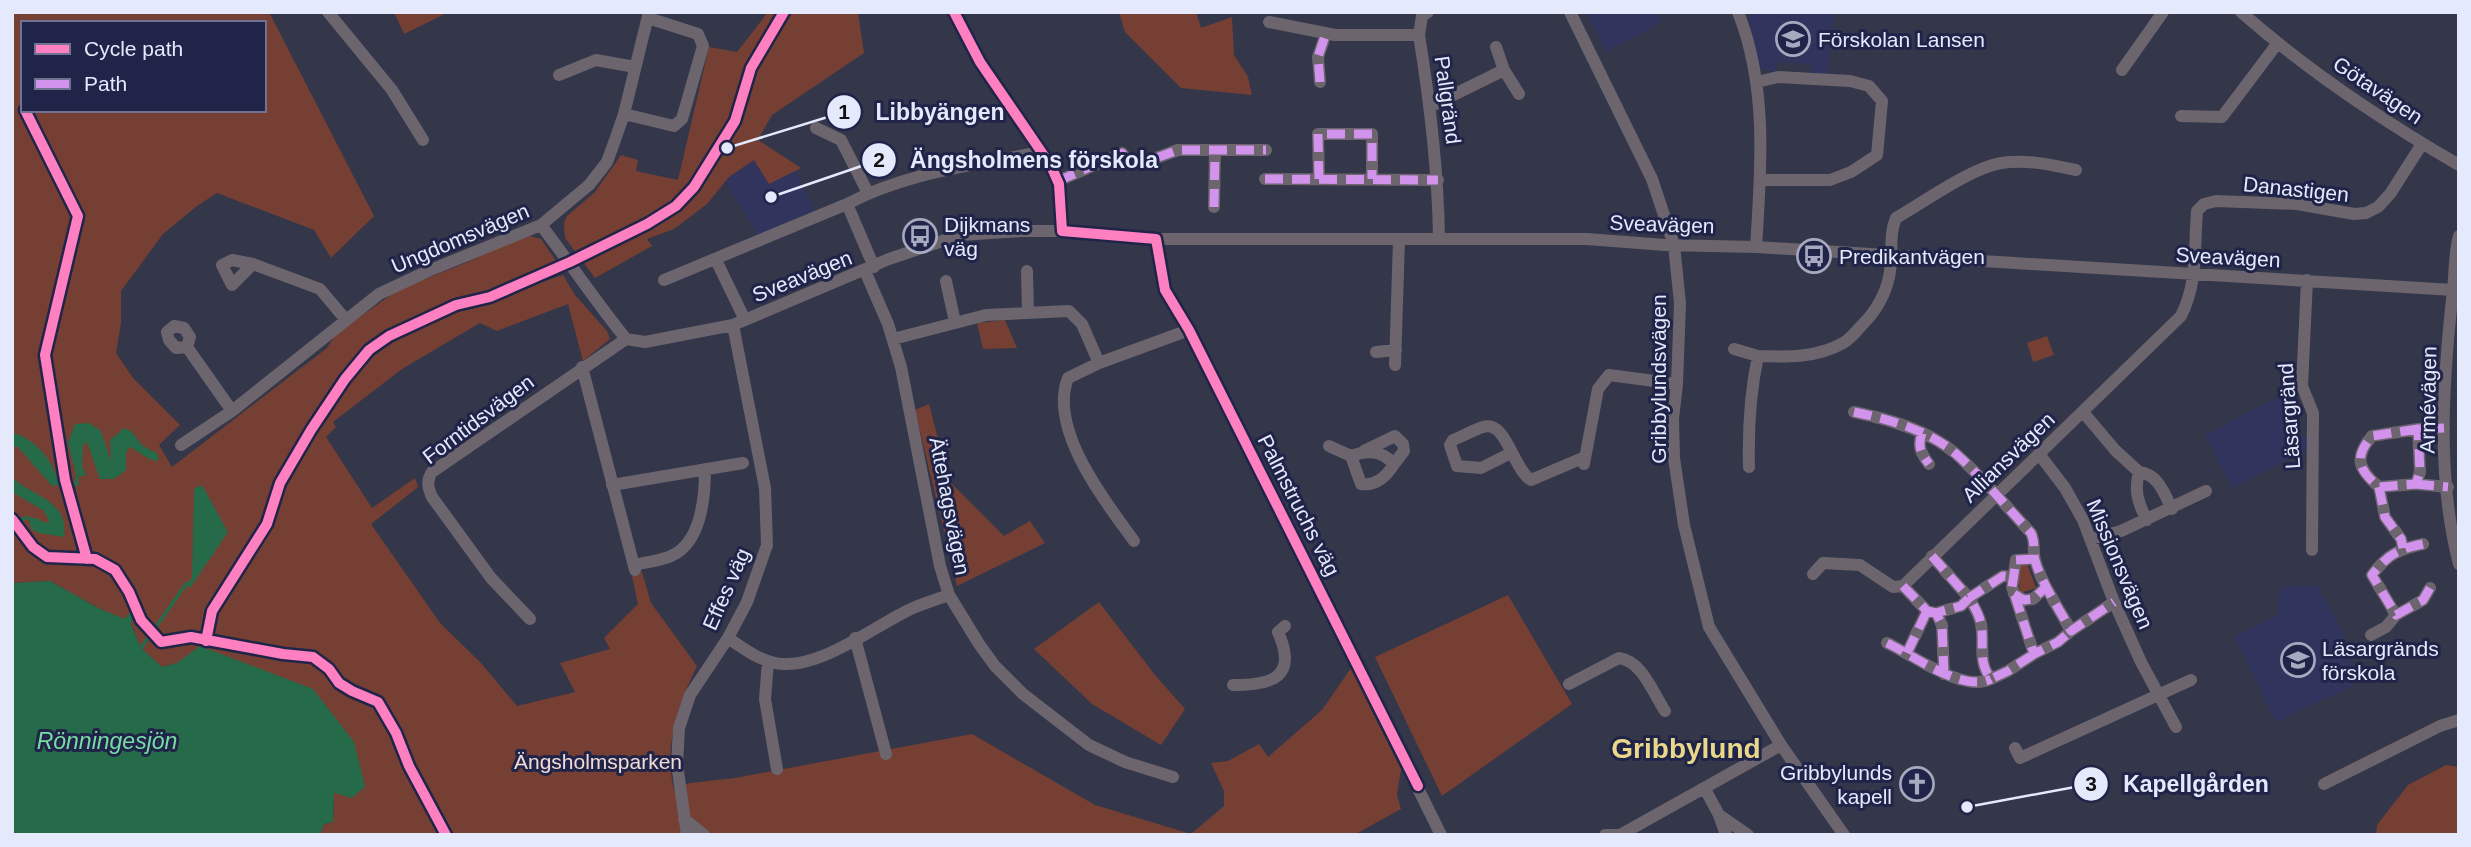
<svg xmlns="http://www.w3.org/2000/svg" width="2471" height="847" font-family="Helvetica,sans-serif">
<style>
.built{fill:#31345d}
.green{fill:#754033;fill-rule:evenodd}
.water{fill:#256a49}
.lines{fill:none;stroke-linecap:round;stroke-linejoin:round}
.stream{stroke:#256a49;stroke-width:3.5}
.minor{stroke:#6c656e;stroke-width:12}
.quiet{stroke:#d193ec;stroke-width:9;stroke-dasharray:18 9;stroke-linecap:butt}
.cycleway-casing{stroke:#212449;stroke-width:15}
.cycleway{stroke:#ff80c0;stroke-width:10}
.labels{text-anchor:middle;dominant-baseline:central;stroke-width:6;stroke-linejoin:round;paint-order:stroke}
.poi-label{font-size:21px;fill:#e5e9fc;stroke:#212449;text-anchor:start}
.street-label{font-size:21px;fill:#e5e9fc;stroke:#212449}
.park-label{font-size:21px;fill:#f1dbd5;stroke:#212449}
.water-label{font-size:23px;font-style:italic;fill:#77dca3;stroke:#212449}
.district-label{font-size:28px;font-weight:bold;fill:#e9d88a;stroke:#212449}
.leader{fill:none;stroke:#e5e9fc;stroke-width:2.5}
.callout-dot{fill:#e5e9fc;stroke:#212449;stroke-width:2.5}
.mark-label{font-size:21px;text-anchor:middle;font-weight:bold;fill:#111}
.callout-label{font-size:23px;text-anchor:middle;font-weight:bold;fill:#e5e9fc;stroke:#212449;stroke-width:6;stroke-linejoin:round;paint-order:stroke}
</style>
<rect width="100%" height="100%" fill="#34364a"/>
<path class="built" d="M1586,12H1657L1662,22L1607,52Z
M1760,12H1834L1828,75H1811V64L1777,62L1776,72L1764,69L1760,65L1748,17Z
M754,160L769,184L796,170L814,211L759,236L725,182L729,177Z
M2286,393L2292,406L2293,434L2309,437L2308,449L2232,488L2205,435Z
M2317,586L2341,629L2351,653L2349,678L2353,686L2276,722L2234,636L2278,615L2280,587Z"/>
<path class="green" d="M12,12H269L374,216L331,258L314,230L217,193L197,206L163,234L121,291V323L116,353L133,378L180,425L159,445L172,467L327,348L335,335L392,294L407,286L481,257L422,277L530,236L541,239L559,265L513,284L476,304L563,275L575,295L607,331L610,339L583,361L568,304L497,331L480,323L402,369L333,422L336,427L326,437L372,508L415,478L418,487L371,524L440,623L481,663L517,706L575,692L560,663L610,649L604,638L638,604L632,576L642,572L651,603L697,666C678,705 663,746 674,789L690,783L735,778L972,734L1095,805L1191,834L1224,806V791L1211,763L1228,761L1259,744L1268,757L1322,710L1351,668L1401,769L1397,795L1401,809L1354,835H320L324,824L333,822L334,793L177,663L162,667L141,648L131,624L134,615L130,613L125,620L98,608L50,581L12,583ZM23,23H264V110H23Z
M394,12H449L404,34Z
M768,12H858L864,53L772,115L758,140L801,168L769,184L754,160L729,177L707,204L674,229L647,239L652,246L595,278L565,238L564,223L567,216L595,192L621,155L638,160L636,171L678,180L709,47L737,52Z
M1119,12H1196L1201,28L1232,17L1234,55L1248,77L1252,95L1181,88L1125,32Z
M1005,320L1017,348L983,349L977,323Z
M2047,336L2054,355L2033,362L2027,343Z
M929,404L942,455L938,476L952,484L1004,536L1030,521L1045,543L957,586L915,410Z
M2026,561L2036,588L2020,593L2017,564Z
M1508,595L1572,704L1442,796L1375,657Z
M1099,602L1155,675L1185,709L1161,745L1092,704L1034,649Z
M2446,765L2459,767V835H2376L2377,825L2408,785Z"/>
<path class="water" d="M89,423L101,431L111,462L110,440L124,428L131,431L143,446L158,454V461C146,460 140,451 129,447L126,453V470L114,479H100L87,442L83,445L82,466L86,475L77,477L68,443L75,424Z
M12,433C35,437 55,463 59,485L52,486L18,447H12Z
M12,477C32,497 69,499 64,537L39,533L31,529L29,518H36L45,523L49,521L44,511L12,492Z
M202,485L228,532L190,588L186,584L192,578L194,489Z
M50,581L98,608L125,619L130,612L134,615L131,624L141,648L162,667L177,663L200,646L313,689L354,742L365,787L352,798L334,793L333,822L324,824L320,835H12V583Z"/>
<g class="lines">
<path class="stream" d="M59,485L62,487L77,484V477
M12,528L21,519L29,518
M141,648L186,584"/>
<path class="minor" d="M328,12L392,90L423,140
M954,12L980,62L1051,166L1059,184L1062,231
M1570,12L1652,179L1674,245L1680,303L1677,384L1673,419L1674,458L1684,525L1709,627L1781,745L1844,835
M1738,12C1768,87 1761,169 1756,247
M2241,12C2307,70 2383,121 2459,165
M1269,22L1335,35H1419C1430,103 1438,169 1439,238
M1419,35L1422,16L1428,12
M1496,47L1504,70L1519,94
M2122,70L2163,12
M559,75L596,60L635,67
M1320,82L1318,57L1326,33
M1757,82L1778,77L1850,81L1869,86L1882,101L1877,155L1851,172L1830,180H1760
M1431,106L1504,70
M624,114L674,126L682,119L703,46L698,34L648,18
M2181,116L2222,117L2277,44
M816,128L841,140L868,193
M1265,179L1438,180
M1319,179L1318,134H1372V179
M1058,181L1122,153L1127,159L1145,162L1178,150H1266
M847,204L874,267
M1214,207L1215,150
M541,225C570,263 596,302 626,339L645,342L733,325L889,259L960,235L1022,231H1062L1156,239H1587L1665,245L1756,247L2453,290
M2459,236C2454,254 2455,272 2453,290C2443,380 2436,476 2459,564
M1156,239L1165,290L1189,330L1294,537L1441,835
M716,260L745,320
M253,264L232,285L222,265L232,260L253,264L320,289L346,320
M865,271L888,324L901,367L940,566L949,595L979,644L995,666L1023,694L1089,745L1125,762L1173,777
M1027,271L1028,313
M664,280L847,204C907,172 975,165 1041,152
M2307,280L2302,386L2313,413L2312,550
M946,281L955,322
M893,339L986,315L1069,311L1082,324L1099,363
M187,347L176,348L169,340L167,332L174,326L184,328L190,337L187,347L232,411
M1734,349L1758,356
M1376,352L1396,350
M1395,365L1399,240
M582,367L635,570
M1854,412C1888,419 1928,430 1955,453C1982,477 2006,506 2031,533C2036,543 2032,550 2035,560C2042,585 2059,608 2071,631L2114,602
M2083,412L2115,450L2139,472C2134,490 2138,504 2147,520
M2418,429L2372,436C2353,458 2359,470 2379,487L2416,484L2420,472L2418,429L2444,428
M1922,433C1917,447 1921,453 1929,464
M181,445L232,411L379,294L428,271L541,225L589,185L607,162L615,140L624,114L649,12
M1329,446L1351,456L1361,484C1376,486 1387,476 1394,464C1381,450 1368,450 1351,456
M1364,451L1395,436L1403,444L1404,451L1394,464
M1511,453L1481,468L1457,466L1450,445L1453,440C1463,436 1473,430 1483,427C1507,420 1512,468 1531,480L1585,457
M2039,454L2065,488L2083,520L2114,602L2141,662L2176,727
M1584,464L1598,389L1609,375L1677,384
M1749,467C1748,429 1750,393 1758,356C1787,357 1817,358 1843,343C1851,339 1857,330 1863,324C1876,311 1885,295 1889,277C1894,256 1888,236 1896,218C1924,202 1971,168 2001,163C2027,159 2051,165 2076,170
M2139,472C2158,474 2164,493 2172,509
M2416,484L2448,487
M612,485L743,463
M2379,487L2385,517L2401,539L2403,548
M2090,539L2121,531L2206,491
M1134,541C1105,501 1048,429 1068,378L1099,363L1189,330
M2423,544C2398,549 2387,555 2372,575L2396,615L2423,600L2430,588
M1932,556L1969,598L2003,576L2013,577
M2034,559L2016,560L2012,587L2034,654L2058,642L2071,631
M634,565C646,562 660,561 671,556C701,543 705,498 705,469
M1813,574L1823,563L1860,565L1893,587L1903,586L2181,316C2198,283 2194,247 2197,211L2204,204L2216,201L2297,204L2354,214L2366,213L2378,207L2390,194L2422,144
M1903,586L1927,611L1935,613
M2014,594L2024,600L2033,599L2046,587
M530,619L491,578L432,497C428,488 426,481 432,472L626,339
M2371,635L2386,627L2396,615
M728,638C743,648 757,659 775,663C818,672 875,625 913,608C925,603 937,599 949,595
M855,638L886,754
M1887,643C1913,655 1963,693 1991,679
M1907,653L1927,611
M768,661L765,699L777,769
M1944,674L1942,625L1936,613L1961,606L1969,598C1974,606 1979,614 1981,624C1985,645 1977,661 1991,679L2008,671L2034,654
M1569,684L1619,658C1642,661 1653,693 1665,711
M1233,685C1273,685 1298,677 1278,632L1285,626
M2015,748L2020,758L2191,680
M2324,784L2440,726L2459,720
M1705,789L1719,815L1748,835
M1719,815L1726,835
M684,819L704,835
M687,835L677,764L679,728L690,695L728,638L747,602L767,545L765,488L733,325
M1605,835H1620L1781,745"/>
<path class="quiet" d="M1320,82L1318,57L1326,33
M1265,179L1438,180
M1319,179L1318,134H1372V179
M1058,181L1122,153L1127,159L1145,162L1178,150H1266
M1214,207L1215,150
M1854,412C1888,419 1928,430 1955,453C1982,477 2006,506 2031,533C2036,543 2032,550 2035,560C2042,585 2059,608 2071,631L2114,602
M2418,429L2372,436C2353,458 2359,470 2379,487L2416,484L2420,472L2418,429L2444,428
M1922,433C1917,447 1921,453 1929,464
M2416,484L2448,487
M2379,487L2385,517L2401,539L2403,548
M2423,544C2398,549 2387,555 2372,575L2396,615L2423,600L2430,588
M1932,556L1969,598L2003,576L2013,577
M2034,559L2016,560L2012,587L2034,654L2058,642L2071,631
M1903,586L1927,611L1936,613
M2014,594L2024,600L2033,599L2046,587
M1887,643C1913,655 1963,693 1991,679
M1907,653L1927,611
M1944,674L1942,625L1936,613L1961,606L1969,598C1974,606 1979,614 1981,624C1985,645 1977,661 1991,679L2008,671L2034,654"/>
<g class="cycleway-casing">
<path id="cycleway" d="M954,12L980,62L1051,166L1059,184L1062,231L1156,239L1165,290L1189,330L1418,786
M25,110L78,216L45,355L65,480L87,559
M12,519L33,547L47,557L95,559L115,570L129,592L141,620L161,642L191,637L283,654L313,657L329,669L339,683L352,691L378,702L396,733L409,766L446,835
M206,641L212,611L267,524L280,483L311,430L345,379L369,350L389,336L456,305L490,297L570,262L647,224L676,206L694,187L735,121L751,68L784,12"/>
</g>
<use href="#cycleway" class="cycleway"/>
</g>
<defs>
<g id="school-ring" transform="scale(1.75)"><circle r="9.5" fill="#212449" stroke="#a7aabe" stroke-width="1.5"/><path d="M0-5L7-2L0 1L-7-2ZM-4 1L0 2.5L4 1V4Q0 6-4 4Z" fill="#a7aabe"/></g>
<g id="bus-ring" transform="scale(1.75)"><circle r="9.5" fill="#212449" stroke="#a7aabe" stroke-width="1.5"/><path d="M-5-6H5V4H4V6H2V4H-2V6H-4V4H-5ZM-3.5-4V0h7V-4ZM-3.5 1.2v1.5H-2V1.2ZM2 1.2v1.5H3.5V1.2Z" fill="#a7aabe"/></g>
<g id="church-ring" transform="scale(1.75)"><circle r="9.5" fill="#212449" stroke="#a7aabe" stroke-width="1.5"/><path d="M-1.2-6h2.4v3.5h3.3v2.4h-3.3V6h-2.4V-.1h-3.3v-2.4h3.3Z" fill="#a7aabe"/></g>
</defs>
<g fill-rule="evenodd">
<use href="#school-ring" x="1793" y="39"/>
<use href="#bus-ring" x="920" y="236"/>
<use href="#bus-ring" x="1814" y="256"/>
<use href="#school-ring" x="2298" y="660"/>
<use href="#church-ring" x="1917" y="784"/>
</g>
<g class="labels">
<g class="poi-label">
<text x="1818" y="39">Förskolan Lansen</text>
<text x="944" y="224">Dijkmans<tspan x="944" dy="24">väg</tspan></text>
<text x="1839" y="256">Predikantvägen</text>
<text x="2322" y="648">Läsargränds<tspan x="2322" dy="24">förskola</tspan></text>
<text x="1892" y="772" text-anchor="end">Gribbylunds<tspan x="1892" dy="24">kapell</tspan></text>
</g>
<g class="street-label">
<text transform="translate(2378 90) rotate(34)">Götavägen</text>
<text transform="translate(1448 100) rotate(82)">Pallgränd</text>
<text transform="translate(2296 189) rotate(6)">Danastigen</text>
<text transform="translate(1662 224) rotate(2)">Sveavägen</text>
<text transform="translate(460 238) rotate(-23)">Ungdomsvägen</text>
<text transform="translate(2228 257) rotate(3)">Sveavägen</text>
<text transform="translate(802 276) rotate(-22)">Sveavägen</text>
<text transform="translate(1658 379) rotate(-90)">Gribbylundsvägen</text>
<text transform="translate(2428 400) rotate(-89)">Armévägen</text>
<text transform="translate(2289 416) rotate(-94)">Läsargränd</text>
<text transform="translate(478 419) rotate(-37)">Forntidsvägen</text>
<text transform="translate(2008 457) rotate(-44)">Alliansvägen</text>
<text transform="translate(1299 505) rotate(63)">Palmstruchs väg</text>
<text transform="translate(950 506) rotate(79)">Ättehagsvägen</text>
<text transform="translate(2120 564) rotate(67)">Missionsvägen</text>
<text transform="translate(726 589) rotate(-66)">Effes väg</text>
</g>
<g class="park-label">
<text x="598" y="761">Ängsholmsparken</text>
</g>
<g class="water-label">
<text x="107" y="741">Rönningesjön</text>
</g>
<g class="district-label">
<text x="1686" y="748">Gribbylund</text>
</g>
</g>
<path class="leader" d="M727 148L844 112M771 197L879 160M1967 807L2091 784"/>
<g class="callout-dot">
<circle cx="727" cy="148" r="7"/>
<circle cx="771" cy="197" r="7"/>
<circle cx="1967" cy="807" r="7"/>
<circle cx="844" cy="112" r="18"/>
<circle cx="879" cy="160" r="18"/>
<circle cx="2091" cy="784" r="18"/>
</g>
<g class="mark-label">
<text x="844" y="119">1</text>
<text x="879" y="167">2</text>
<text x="2091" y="791">3</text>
</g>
<g class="callout-label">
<text x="940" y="120">Libbyängen</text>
<text x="1034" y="168">Ängsholmens förskola</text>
<text x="2196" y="792">Kapellgården</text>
</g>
<rect width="2471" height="847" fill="none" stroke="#e5e9fc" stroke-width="28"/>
<rect x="21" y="21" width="245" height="91" fill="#212449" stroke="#6f7391" stroke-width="2"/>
<rect x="35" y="44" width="35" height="10" fill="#ff80c0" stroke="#6f7391" stroke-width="2"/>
<text x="84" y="56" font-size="21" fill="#e5e9fc">Cycle path</text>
<rect x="35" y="79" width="35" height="10" fill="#d193ec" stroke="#6f7391" stroke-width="2"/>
<text x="84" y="91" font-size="21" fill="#e5e9fc">Path</text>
</svg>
